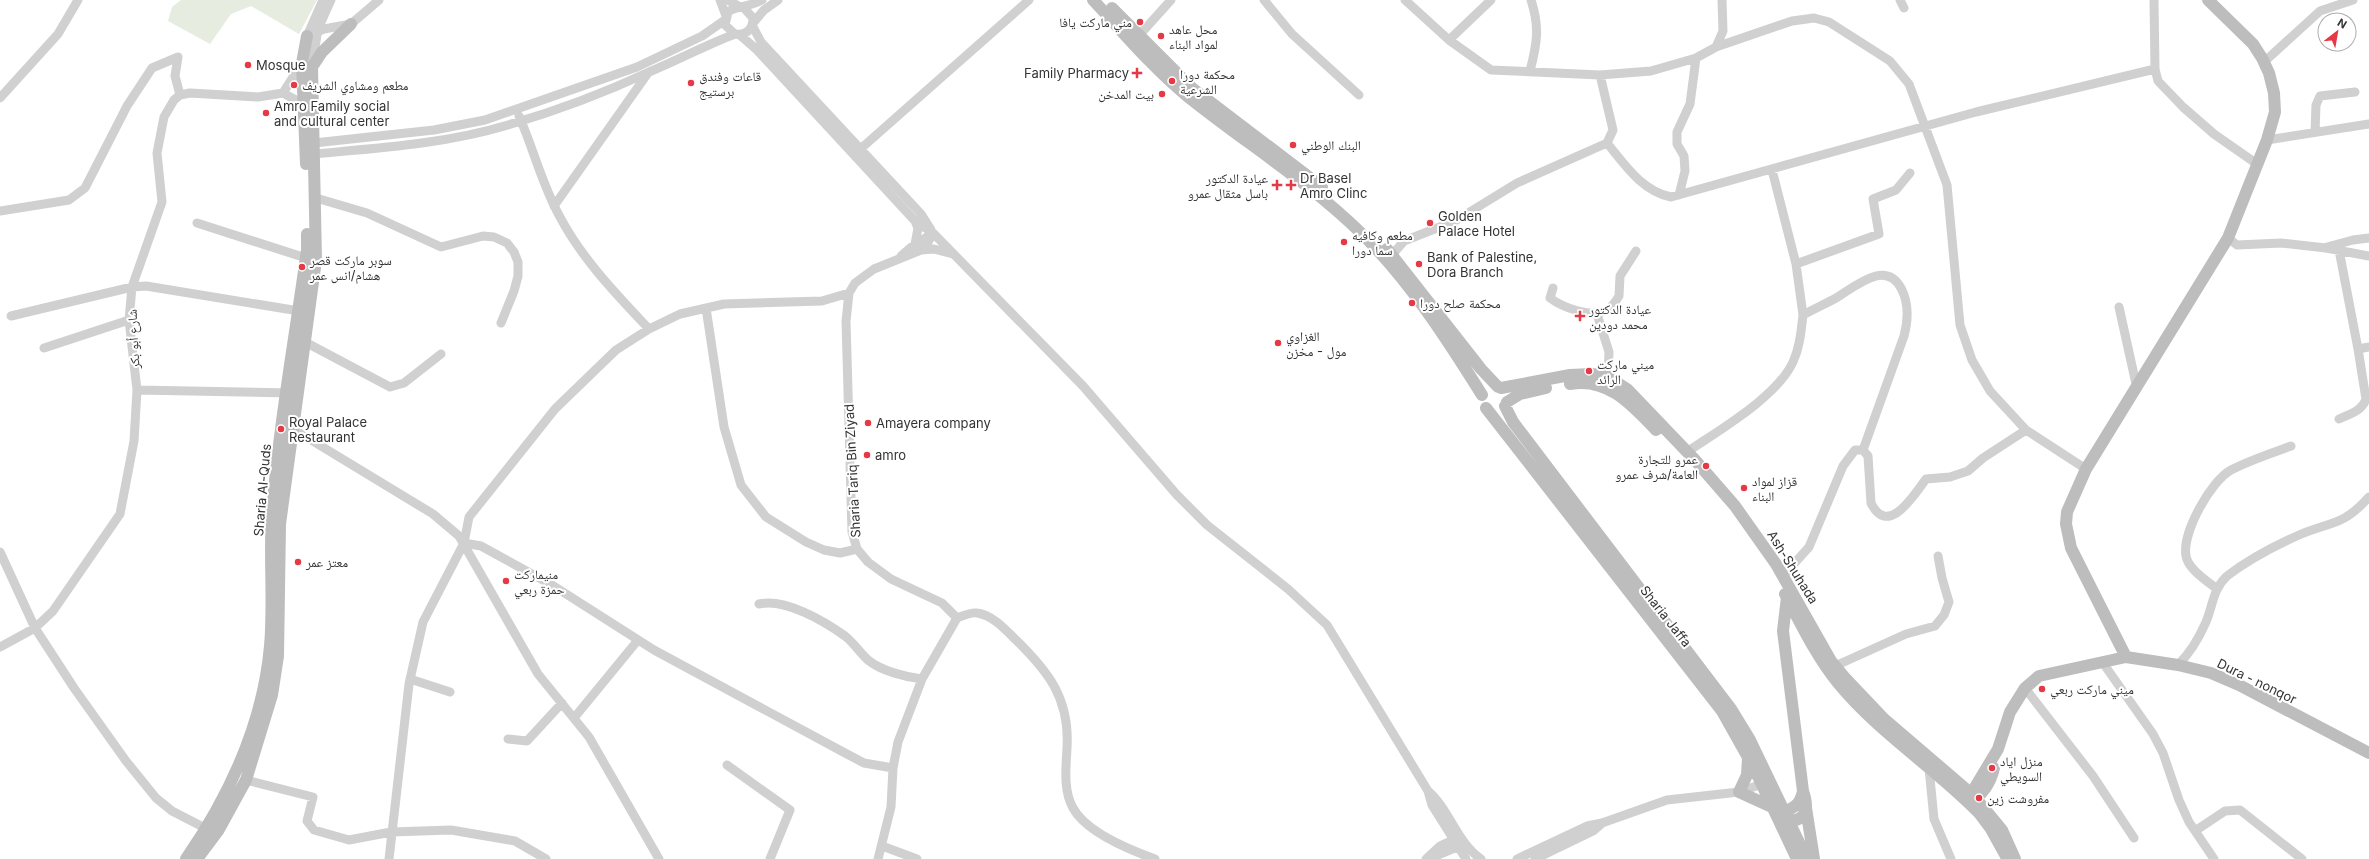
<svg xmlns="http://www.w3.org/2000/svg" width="2369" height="859" font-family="Inter,'Noto Naskh Arabic',sans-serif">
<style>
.green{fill:#e6ecdf}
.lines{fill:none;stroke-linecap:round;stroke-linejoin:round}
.street{stroke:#d0d0d0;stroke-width:9}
.secondary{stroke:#bdbdbd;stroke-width:12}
.poi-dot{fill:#e63946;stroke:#fff;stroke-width:1.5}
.labels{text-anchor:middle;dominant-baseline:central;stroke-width:4;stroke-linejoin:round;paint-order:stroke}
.poi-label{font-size:13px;fill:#333;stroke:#fff;text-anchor:start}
.street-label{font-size:13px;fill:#333;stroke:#fff}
</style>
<rect width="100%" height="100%" fill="#fff"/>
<path class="green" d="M181,0H317L299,34L251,6L231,14L210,44L168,21L172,7Z"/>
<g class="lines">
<path class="street" d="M720,0L726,16
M728,0L740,7
M1264,0L1292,34L1359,95
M1405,0L1449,40L1491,70L1600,75L1651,71L1696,58L1716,47L1723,31L1722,0
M1900,0L1904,8
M2154,0L2155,69L2158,81L2183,107L2214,134L2257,164
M744,8L753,18C753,29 746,36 735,34L725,25L728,12C735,6 750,7 762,0
M725,20L702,36L637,67L485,120L434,130L314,143L305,150L314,154C379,148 445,144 508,125C556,111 604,93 649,72C678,60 706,45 735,34
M753,23L764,10L778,0
M752,25L761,42L921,214L931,230
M740,35L756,49L915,221L933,233L1083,386L1177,495L1207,525L1288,589L1327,625L1428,791L1432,805L1466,859
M307,36L324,29L351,24L379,0
M307,36L323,0
M1135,40L1171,0
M1449,40L1491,0
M1716,47L1792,21L1814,18L1829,22L1890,61L1909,84L1947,185L1960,325L1972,360L1990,391L2026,430L2086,469
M178,57L175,76L180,95
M2264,62L2320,11L2353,0
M312,66L318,29L331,0
M1530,71C1537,44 1540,27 1531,0
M283,93L302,63
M0,98L58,34L78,0
M519,116C534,150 542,185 560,217C582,259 617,295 649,329
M2315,132L2316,105L2320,96L2355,92
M2267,140L2369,124
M1607,143C1625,165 1642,191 1671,197L1976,112L2155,69
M857,152L1029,0
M1772,170L1796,264
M1679,195L1685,171L1684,156L1677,144V132L1690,104L1696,58
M316,198L367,213L441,247L483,236L494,237L507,243L514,252L518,262V276L514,291L501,323
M554,206L648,73
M0,211L69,200L85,188L127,106L152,68L178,57
M197,223L306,258
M2228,238L2237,245L2281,243L2326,248L2369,256
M915,244L918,228L915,221
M2327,247L2353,240L2369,238
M921,250L934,249L953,254
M2339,250L2358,349L2366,399C2362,411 2350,414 2339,419
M1392,255L1404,241L1455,221L1517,183L1607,143L1613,130L1600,75
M901,256L910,248L933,233
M1553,288L1550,298C1562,307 1592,319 1607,310C1612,307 1616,301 1619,296L1620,276L1636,251
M2119,307L2136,384
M706,308L724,427L741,485L766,517L806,542L824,550L840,553L857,549
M1597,314L1609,352L1608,377
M1803,315L1796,264L1879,234L1873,199L1896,190L1910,173
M11,316L132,287L146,286L299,311
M305,342L390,387L404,383L441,354
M44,348L129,320
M2358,349L2369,347
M137,390L291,393
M288,426L433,514L459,536L538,674L589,737L659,859
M1687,452C1719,430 1777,397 1793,362C1800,347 1801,331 1803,315C1814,309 1825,304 1836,298C1855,287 1885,259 1901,288C1909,303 1908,321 1904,336L1863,450
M464,543L481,546L552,585L654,650L845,753L864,763L893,768
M0,552L35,628L74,688L126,761L156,798L172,811L207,829
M1783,576L1809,547L1843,466L1855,450H1863L1868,456L1871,503C1888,538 1914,495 1926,479L1950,477L1968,471L1983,458L2026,430
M2217,589C2207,581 2188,569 2186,556C2182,532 2211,481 2231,470C2250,460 2272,453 2291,446
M759,604C785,598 824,621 845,636C854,643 860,653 868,660C881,671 906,677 922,679
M957,618C962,616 971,612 977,613C992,615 1004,628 1014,638C1048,671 1070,698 1067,748C1066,768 1063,790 1073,808C1086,832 1130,850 1155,859
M0,647L35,628L53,611L120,514L134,441L137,390L129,320L132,287L162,202L157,153L164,117L174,100L180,95L190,93L258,97L283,93L303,104
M2103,663L2153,734L2163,753L2179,800L2189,822L2214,859
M2178,665C2191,652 2199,638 2206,622C2213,605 2213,589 2227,576C2248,560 2274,546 2299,535C2331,521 2342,527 2369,497
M1835,666L1906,634L1935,626L1944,615L1949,602L1942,578L1938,556
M410,679L450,692
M2025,688L2093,776L2134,838
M574,718L638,640
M508,739L527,741L562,703
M727,765L790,810L770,859
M1929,768L1934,819L1951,859
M246,780L313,797L307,821L314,830L349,840L391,832L451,830L515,841L546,859
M1428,791C1449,809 1458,844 1481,859
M2195,831L2225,811L2240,810L2302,859
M882,846L917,859
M1431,858L1457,847L1460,842
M389,859L409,684L423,622L464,543L469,517L555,409L616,350L649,329L680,314L724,304L822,301L849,293
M878,859L891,807L893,768L898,742L922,679L957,618L942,603L891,579L868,562L857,549L852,532L846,321L849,293L855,283L874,269L921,250L927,244L933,233
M1426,859L1440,846L1457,838
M1517,859L1587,826L1602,823L1667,800L1739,792L1762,784L1767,785
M1535,859L1593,831L1601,824"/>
<path class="secondary" d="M1093,0C1123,32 1152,67 1186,95C1244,142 1308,181 1361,233C1409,280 1447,339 1482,395
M1112,8L1192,88L1322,187
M306,164L302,63L307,36
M1387,249L1481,369L1498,387
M1570,384C1608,377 1632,405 1656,430
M1501,388L1570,375L1591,374L1605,375L1627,389L1695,460L1735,506L1776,564L1831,661L1846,679L1883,718L1974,796L2002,830L2015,859
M1507,402L1520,394L1546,388
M1505,406L1513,422L1731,709L1750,740L1807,859
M1486,408L1722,711L1754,768L1797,859
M1785,594C1801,624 1816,656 1838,683C1879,733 1934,767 1979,813L1991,829L2007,858
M1787,597L1783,631L1803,791C1811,814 1803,824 1779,820C1788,804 1798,813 1803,791
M2126,657L2071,548L2066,524L2067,512L2086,469L2228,238L2267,140L2275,112L2274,93L2269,73L2262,58L2253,44L2208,0
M1748,759L1747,775L1739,792L1772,807
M1968,799L1998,749L2010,712L2025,688L2039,676L2126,657L2178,665L2211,673L2239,685L2369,753
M1969,800C1983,797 1991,781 1994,768
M1806,808L1814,859
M186,859C230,795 263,725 270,646C274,603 269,558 272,513C279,425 295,337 307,250V234
M197,859L218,831L246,780L272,695L278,656L280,524L316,260L312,67L322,52L351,24"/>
</g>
<g class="poi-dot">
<circle cx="1140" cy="22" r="4"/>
<circle cx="1161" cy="36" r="4"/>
<circle cx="248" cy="65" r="4"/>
<path d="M1135 67h4v4h4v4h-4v4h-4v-4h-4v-4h4z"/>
<circle cx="1172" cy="81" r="4"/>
<circle cx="691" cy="83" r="4"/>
<circle cx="294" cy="85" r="4"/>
<circle cx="1162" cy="94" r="4"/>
<circle cx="266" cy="113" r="4"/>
<circle cx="1293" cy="145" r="4"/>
<path d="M1275 179h4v4h4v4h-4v4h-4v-4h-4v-4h4z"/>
<path d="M1289 179h4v4h4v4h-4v4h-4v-4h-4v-4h4z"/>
<circle cx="1430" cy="223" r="4"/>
<circle cx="1344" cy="242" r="4"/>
<circle cx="1419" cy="264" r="4"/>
<circle cx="302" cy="267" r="4"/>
<circle cx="1412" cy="303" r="4"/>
<path d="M1578 310h4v4h4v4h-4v4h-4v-4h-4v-4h4z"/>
<circle cx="1278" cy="343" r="4"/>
<circle cx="1589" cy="371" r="4"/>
<circle cx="868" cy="423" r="4"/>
<circle cx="281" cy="429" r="4"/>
<circle cx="867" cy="455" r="4"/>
<circle cx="1706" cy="466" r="4"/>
<circle cx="1744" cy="488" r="4"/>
<circle cx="298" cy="562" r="4"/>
<circle cx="506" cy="581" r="4"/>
<circle cx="2042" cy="689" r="4"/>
<circle cx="1992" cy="768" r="4"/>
<circle cx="1979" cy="798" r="4"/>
</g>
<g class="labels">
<g class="poi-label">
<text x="1132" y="22" text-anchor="end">مني ماركت يافا</text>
<text x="1169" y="29">محل عاهد<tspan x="1169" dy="15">لمواد البناء</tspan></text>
<text x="256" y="65">Mosque</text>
<text x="1129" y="73" text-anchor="end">Family Pharmacy</text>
<text x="1180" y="74">محكمة دورا<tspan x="1180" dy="15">الشرعية</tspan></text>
<text x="699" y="76">قاعات وفندق<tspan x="699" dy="15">برستيج</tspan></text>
<text x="302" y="85">مطعم ومشاوي الشريف</text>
<text x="1154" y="94" text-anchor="end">بيت المدخن</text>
<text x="274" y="106">Amro Family social<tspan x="274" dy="15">and cultural center</tspan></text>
<text x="1301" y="145">البنك الوطني</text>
<text x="1268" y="178" text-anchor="end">عيادة الدكتور<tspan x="1268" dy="15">باسل مثقال عمرو</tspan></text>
<text x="1300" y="178">Dr Basel<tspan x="1300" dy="15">Amro Clinc</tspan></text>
<text x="1438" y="216">Golden<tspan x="1438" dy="15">Palace Hotel</tspan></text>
<text x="1352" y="235">مطعم وكافيه<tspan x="1352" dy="15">سما دورا</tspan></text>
<text x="1427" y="257">Bank of Palestine,<tspan x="1427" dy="15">Dora Branch</tspan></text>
<text x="310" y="260">سوبر ماركت قصر<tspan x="310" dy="15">هشام/انس عمر</tspan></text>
<text x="1420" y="303">محكمة صلح دورا</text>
<text x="1589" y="309">عيادة الدكتور<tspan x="1589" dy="15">محمد دودين</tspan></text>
<text x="1286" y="336">الغزاوي<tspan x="1286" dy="15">مول - مخزن</tspan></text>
<text x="1597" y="364">ميني ماركت<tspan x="1597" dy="15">الرائد</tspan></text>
<text x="289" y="422">Royal Palace<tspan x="289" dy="15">Restaurant</tspan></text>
<text x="876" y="423">Amayera company</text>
<text x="875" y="455">amro</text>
<text x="1698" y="459" text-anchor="end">عمرو للتجارة<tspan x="1698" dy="15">العامة/شرف عمرو</tspan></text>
<text x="1752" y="481">قزاز لمواد<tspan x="1752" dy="15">البناء</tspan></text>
<text x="306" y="562">معتز عمر</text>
<text x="514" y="574">منيماركت<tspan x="514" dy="15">حمزة ربعي</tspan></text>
<text x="2050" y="689">ميني ماركت ربعي</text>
<text x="2000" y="761">منزل اياد<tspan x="2000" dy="15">السويطي</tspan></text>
<text x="1987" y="798">مفروشت زين</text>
</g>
<g class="street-label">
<text transform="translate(133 339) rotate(-93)">شارع أبو بكر</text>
<text transform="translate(852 471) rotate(-93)">Sharia Tariq Bin Ziyad</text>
<text transform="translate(262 490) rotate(-85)">Sharia Al-Quds</text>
<text transform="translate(1793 567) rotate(58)">Ash-Shuhada</text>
<text transform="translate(1666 616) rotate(52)">Sharia Jaffa</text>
<text transform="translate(2257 681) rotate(26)">Dura - nonqor</text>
</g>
</g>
<g transform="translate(2337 32) rotate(31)"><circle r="19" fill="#ffffff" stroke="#adadad"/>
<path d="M0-3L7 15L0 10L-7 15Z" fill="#e63946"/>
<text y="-6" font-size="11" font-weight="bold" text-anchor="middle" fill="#333333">N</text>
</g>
</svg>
